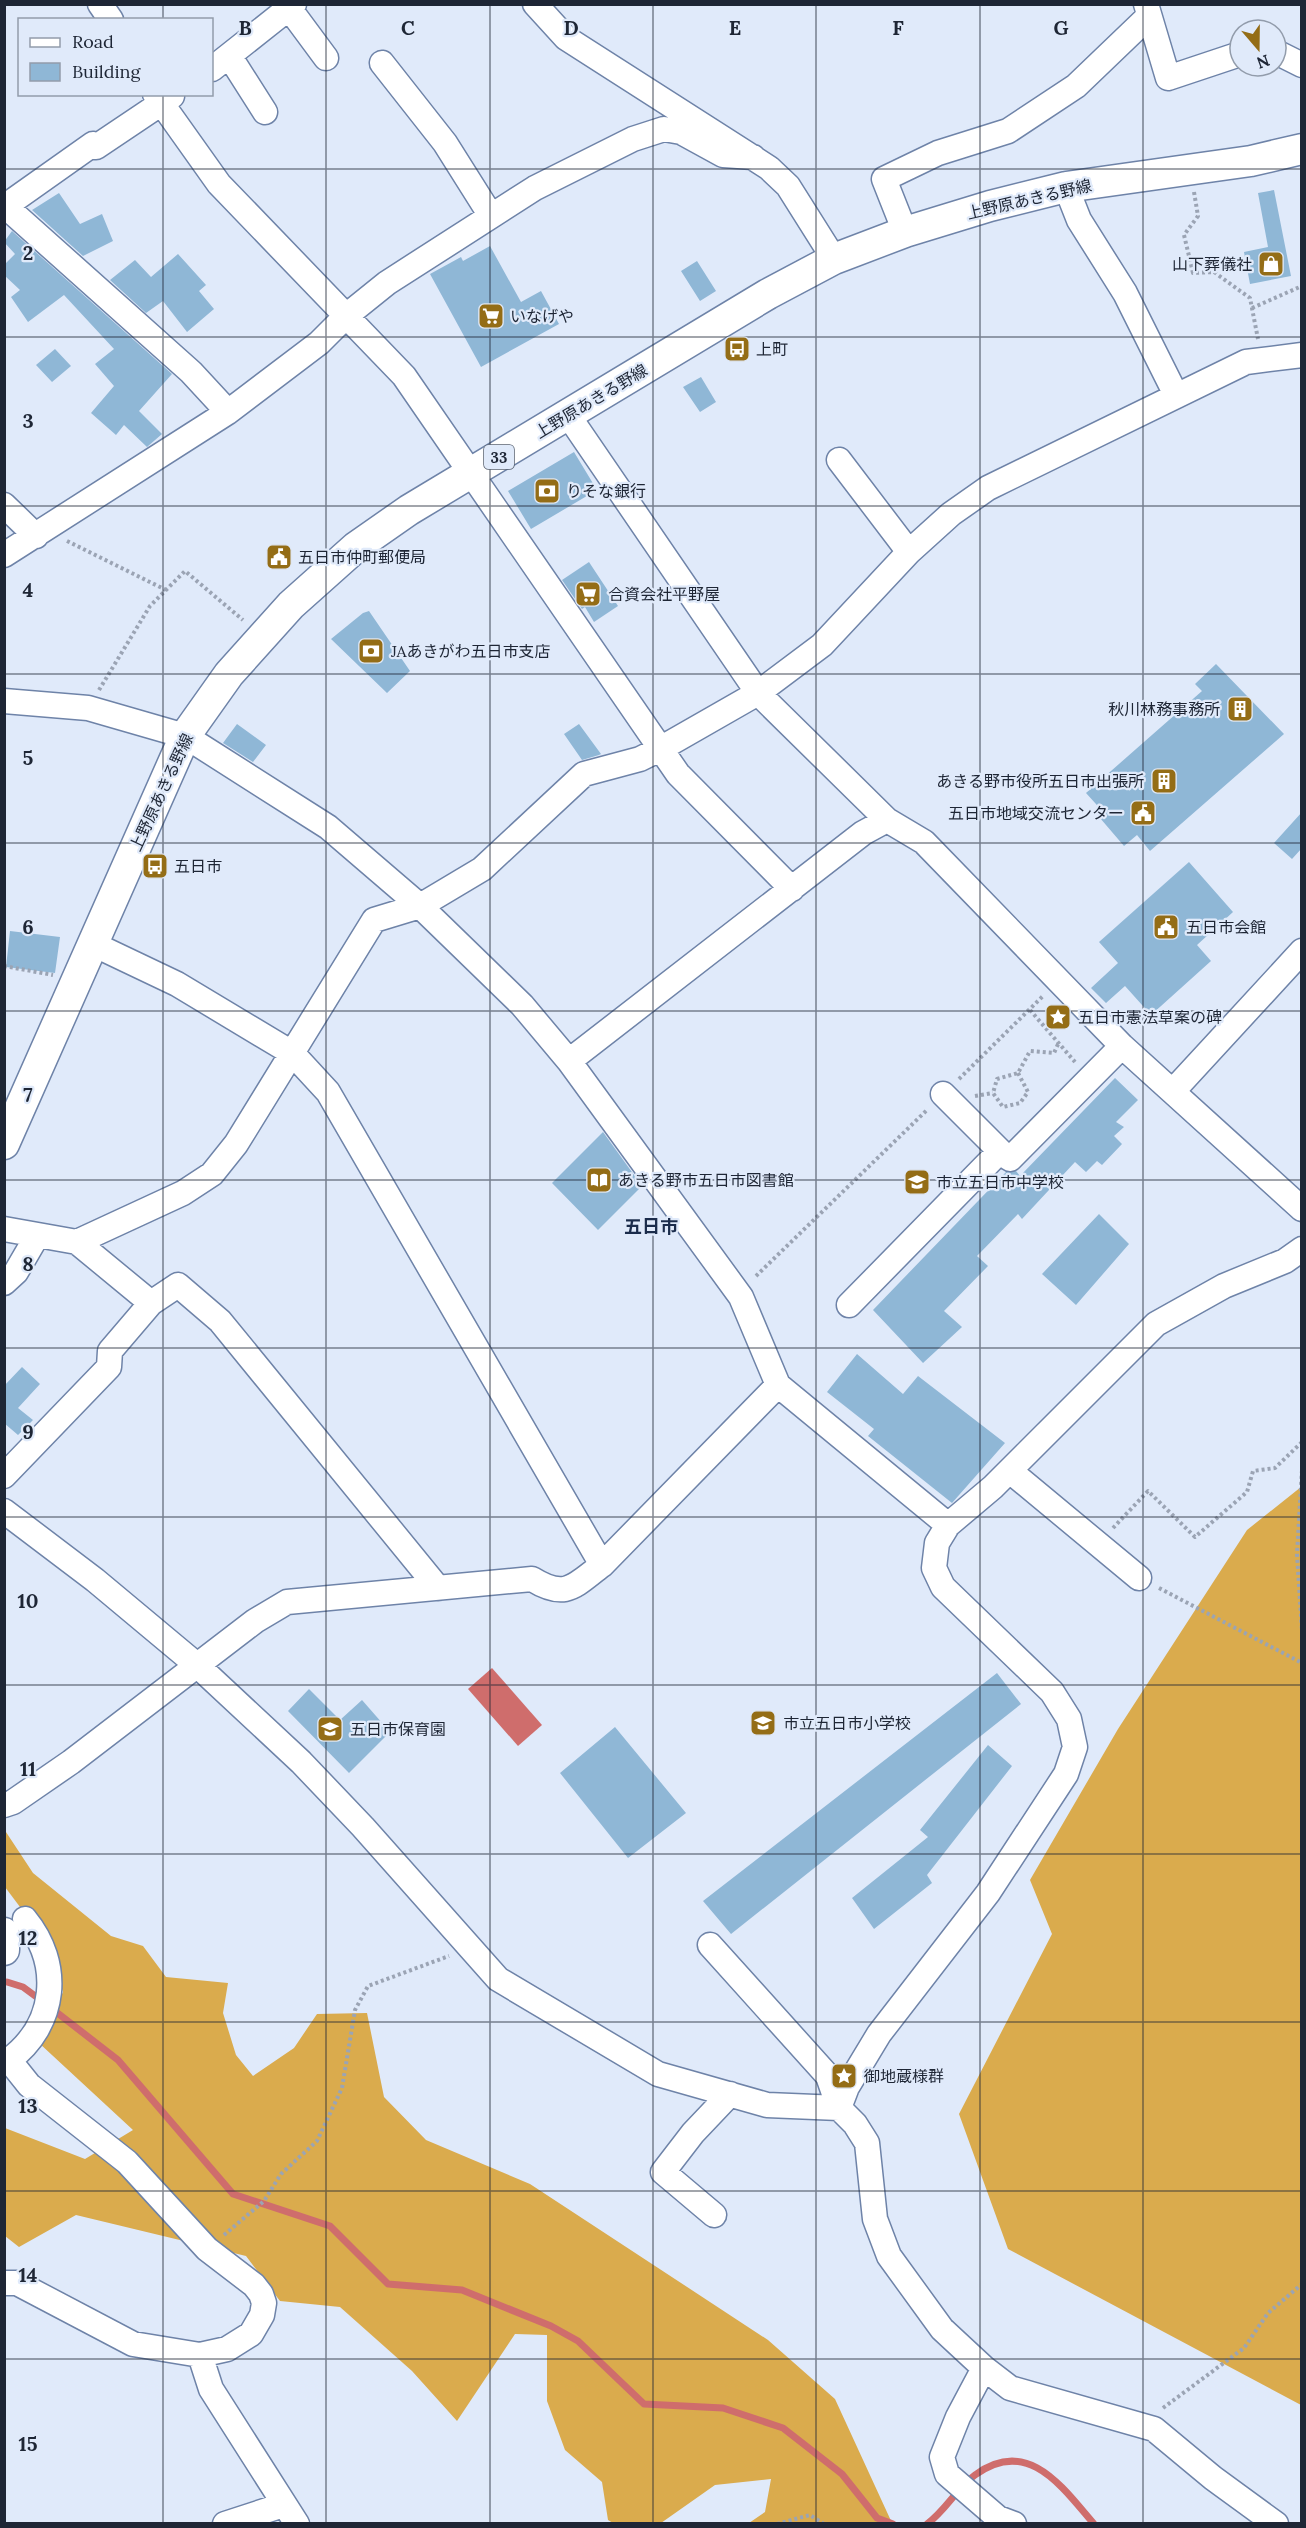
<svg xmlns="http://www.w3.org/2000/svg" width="1306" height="2528" font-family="Lora,'Noto Sans JP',serif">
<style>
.forest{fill:#daab4d}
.water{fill:#cf6d6c}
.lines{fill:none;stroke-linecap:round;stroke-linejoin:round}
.stream{stroke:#cf6d6c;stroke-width:7}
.building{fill:#8fb7d6}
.minor-casing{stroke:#6e83a8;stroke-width:27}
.major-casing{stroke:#6e83a8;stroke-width:33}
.path{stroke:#9ba4b4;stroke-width:4;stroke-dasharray:3 3;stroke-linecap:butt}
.minor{stroke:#fff;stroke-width:24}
.major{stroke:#fff;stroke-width:30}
.grid{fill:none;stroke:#1e2635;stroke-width:1.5;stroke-opacity:0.55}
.labels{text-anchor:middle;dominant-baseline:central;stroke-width:4.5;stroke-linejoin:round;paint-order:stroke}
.shield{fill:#e0eafa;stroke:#586170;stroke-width:1.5}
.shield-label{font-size:15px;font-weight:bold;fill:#1e2635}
.street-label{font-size:16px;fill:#1e2635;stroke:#e0eafa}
.poi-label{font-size:16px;fill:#1e2635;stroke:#e0eafa;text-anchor:start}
.neighbourhood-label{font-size:18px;font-weight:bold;fill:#1b2c4b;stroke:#e0eafa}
.grid-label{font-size:20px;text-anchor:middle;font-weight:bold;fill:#1e2635;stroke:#e0eafa;stroke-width:4.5;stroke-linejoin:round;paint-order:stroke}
</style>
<rect width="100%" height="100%" fill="#e0eafa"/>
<path class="forest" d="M1301,1487V2405L1008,2249L959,2114L1052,1934L1030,1880L1118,1729L1247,1530Z
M4,1829L33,1873L111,1936L143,1946L166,1977L228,1983L223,2013L236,2055L253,2076L294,2048L317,2014L367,2013L384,2097L426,2140L530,2184L768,2340L835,2399L892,2523H749L765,2512L771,2479L715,2485L661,2523H613L608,2520L602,2482L565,2450L547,2401V2335L515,2334L457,2421L412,2371L340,2307L280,2301L246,2256L76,2215L19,2247L5,2236V2128L85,2159L133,2130L39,2043L63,1992L47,1943L5,1887Z"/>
<path class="water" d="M492,1668L542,1725L518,1746L468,1689Z"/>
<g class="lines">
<path class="stream" d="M7,1982L23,1987L42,2001
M51,2008L118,2060L233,2194L330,2226L388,2284L462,2290L551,2326L578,2341L644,2404L723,2408L783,2428L842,2474L877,2518L893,2524
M927,2524C946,2510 957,2488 975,2475C1028,2436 1062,2487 1094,2524"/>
</g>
<path class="building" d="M1274,190L1291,276L1250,284L1244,252L1268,247L1258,193Z
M59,193L80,224L102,214L113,241L83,256L32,210Z
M12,231L172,374L139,411L162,434L147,447L124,425L116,435L91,413L114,386L95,364L114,349L64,295L28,322L11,297L20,290L4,275V265L15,254L4,242Z
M490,246L521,302L541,291L559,324L481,367L430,274L461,257L463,261Z
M178,254L206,285L199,291L214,309L187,332L163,301L146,313L110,280L135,260L151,277Z
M697,261L716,291L700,301L681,271Z
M55,349L71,366L52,382L36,365Z
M701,377L716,402L700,412L683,387Z
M574,452L597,490L531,529L508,491Z
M589,562L618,606L594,622L585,607L582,609L562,580Z
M369,611L410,671L387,693L331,639L363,613Z
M1216,664L1284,734L1150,851L1137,835L1124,846L1100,818L1105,814L1086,793L1202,691L1195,684Z
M237,724L266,745L253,762L223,743Z
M579,724L601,754L599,755L582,760L564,734Z
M1302,812V848L1292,859L1274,843Z
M1189,862L1233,912L1197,945L1211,961L1151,1015L1125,986L1106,1003L1091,988L1118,963L1099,942Z
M10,931L60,937L55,973L6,967Z
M1115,1078L1138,1100L1116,1122L1124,1127L1114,1136L1122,1144L1102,1165L1097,1161L1086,1172L1075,1162L1022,1219L1018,1214L977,1256L988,1266L944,1311L962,1327L923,1363L873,1310L1006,1172L1016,1171L1020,1176Z
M603,1132L642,1186L598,1230L552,1183Z
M1099,1214L1129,1244L1076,1305L1042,1274Z
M857,1354L903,1394L918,1376L1005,1443L952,1503L868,1436L874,1429L827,1392Z
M22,1367L40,1384L18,1408L33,1420L18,1435L4,1423V1386Z
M997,1673L1021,1704L731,1934L703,1901Z
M309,1689L340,1720L362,1700L390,1732L349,1773L288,1711Z
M615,1727L686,1813L628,1858L560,1773Z
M988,1745L1012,1766L927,1875L932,1883L874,1929L852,1898L928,1837L920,1830Z"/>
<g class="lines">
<g class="minor-casing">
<path id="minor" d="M100,4L111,20
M535,4L566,38L769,168L788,186L834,259
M1146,4L1168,78L1240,54
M289,8L326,58
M1276,52L1302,65
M230,57L265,112
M382,63L445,143L491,216
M212,69L294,4
M155,94L219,184L404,376L678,774L792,889
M1066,187L1079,220L1125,293L1176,395
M4,205L191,372L228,412
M4,207L93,144L96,147L172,96
M905,232L884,179L938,153L1008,131L1076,86L1149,16
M568,415L758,693L887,820L924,842L1122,1046L1302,1209
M839,460L909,552
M4,505L36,536
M4,555L228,412L319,343L346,316L387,283L535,188L633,139L664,129L681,132L723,155L753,157
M4,701L88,708L185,736L328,827L420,906L522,1005L569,1061L741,1297L778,1385L948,1525
M93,944L177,984L292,1053L328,1092L602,1565
M569,1061L863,833L887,820
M1173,1091L1302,951
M943,1094L1000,1151
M4,1229L77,1242L183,1193L212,1174L236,1144L374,920L420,906L482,869L584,774L640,759L660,749L758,693L822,645L909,552L951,514L988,488L1246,362L1302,355
M77,1242L151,1303L178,1285L220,1321L438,1588
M4,1283L16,1272L37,1236
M849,1305L1000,1151L1010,1159L1122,1046
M1010,1471L1139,1578
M4,1476L109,1367L110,1351L151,1303
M4,1511L95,1580L198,1666L301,1762L363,1827L498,1979L658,2074L767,2105L839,2108L855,2124L867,2143L875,2219L889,2256L942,2329L984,2368L1010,2388L1154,2429L1213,2478L1276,2524
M4,1805L13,1802L71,1762L255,1621L287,1602L532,1579C566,1600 574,1586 602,1565L778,1385
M710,1945L828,2076L839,2108
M9,2060C57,2024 62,1964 25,1919
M4,2061L9,2060L29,2085L127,2162L207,2249L254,2285L261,2294L264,2303L262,2315L251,2334L227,2349L200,2355L133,2344L17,2283H4
M839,2108L847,2087L879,2034L988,1893L1066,1774L1075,1747L1069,1719L1052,1692L943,1587L934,1568L937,1543L948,1525L993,1487L1156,1324L1224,1286L1285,1261L1302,1249
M714,2215L663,2172L693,2133L730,2094
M200,2355L211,2389L297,2524
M984,2368L958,2417L942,2457L947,2474L998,2518L1014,2524
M225,2524L283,2505"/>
</g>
<g class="major-casing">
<path id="major" d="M4,1144L185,736L229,674L291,605L356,547L409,510L768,294L834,259L905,232L990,206L1066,187L1251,161L1302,149
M4,1933V1950"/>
</g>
<path class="path" d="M1194,192L1198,216L1184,235L1193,273L1214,272L1250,298L1258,339
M1252,308L1302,286
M67,541L166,590
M99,690L150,606L185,571L243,620
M4,966L53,975
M1030,1010L1075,1062
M1018,1073L1028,1092L1020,1103L1003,1107L993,1093L997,1079L1018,1073L1030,1051L1054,1053L1059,1042
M959,1079L1043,996
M975,1096L993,1093
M756,1276L927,1110
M1302,1470L1297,1554L1302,1631
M1113,1528L1148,1491L1195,1537L1247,1492L1253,1471L1275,1468L1302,1442
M1159,1588L1302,1663
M224,2235L264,2201L281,2174L317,2141L342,2088L355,2010L368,1986L449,1956
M1163,2408L1244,2348L1268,2313L1302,2284
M777,2524L810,2515L824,2524"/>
<use href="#minor" class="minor"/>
<use href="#major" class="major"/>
</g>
<path class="grid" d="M163,4V20M326,4V2524M490,4V2524M653,4V2524M816,4V2524M980,4V2524M1143,4V2524M163,94V2524M4,169H1302M4,337H1302M4,506H1302M4,674H1302M4,843H1302M4,1011H1302M4,1180H1302M4,1348H1302M4,1517H1302M4,1685H1302M4,1854H1302M4,2022H1302M4,2191H1302M4,2359H1302"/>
<defs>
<g id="shop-square" transform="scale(1.35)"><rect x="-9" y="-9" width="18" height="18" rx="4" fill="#946d16" stroke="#e0eafa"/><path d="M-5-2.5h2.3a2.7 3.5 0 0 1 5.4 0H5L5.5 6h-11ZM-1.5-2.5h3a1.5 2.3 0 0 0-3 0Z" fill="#fff"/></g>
<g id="supermarket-square" transform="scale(1.35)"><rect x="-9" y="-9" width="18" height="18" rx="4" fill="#946d16" stroke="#e0eafa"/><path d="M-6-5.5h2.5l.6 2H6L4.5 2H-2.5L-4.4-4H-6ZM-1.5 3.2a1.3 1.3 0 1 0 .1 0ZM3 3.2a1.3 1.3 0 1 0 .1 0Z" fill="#fff"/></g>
<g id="bus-square" transform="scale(1.35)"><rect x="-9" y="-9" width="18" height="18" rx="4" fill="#946d16" stroke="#e0eafa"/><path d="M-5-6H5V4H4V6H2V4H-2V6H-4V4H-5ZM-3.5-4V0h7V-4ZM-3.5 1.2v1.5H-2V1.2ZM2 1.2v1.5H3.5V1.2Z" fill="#fff"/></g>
<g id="bank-square" transform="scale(1.35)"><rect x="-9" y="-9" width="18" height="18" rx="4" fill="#946d16" stroke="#e0eafa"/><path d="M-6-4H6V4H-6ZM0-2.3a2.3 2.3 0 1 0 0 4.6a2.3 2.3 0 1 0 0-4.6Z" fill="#fff"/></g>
<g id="civic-square" transform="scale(1.35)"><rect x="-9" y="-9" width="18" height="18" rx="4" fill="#946d16" stroke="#e0eafa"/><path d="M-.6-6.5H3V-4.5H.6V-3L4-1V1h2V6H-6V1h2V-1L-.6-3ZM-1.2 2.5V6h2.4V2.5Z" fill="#fff"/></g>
<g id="building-square" transform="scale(1.35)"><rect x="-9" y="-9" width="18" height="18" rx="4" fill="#946d16" stroke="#e0eafa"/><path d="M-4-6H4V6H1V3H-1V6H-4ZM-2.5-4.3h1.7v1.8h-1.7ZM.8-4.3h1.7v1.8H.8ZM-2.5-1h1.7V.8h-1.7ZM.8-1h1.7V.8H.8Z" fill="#fff"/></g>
<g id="sight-square" transform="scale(1.35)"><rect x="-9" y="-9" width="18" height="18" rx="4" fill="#946d16" stroke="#e0eafa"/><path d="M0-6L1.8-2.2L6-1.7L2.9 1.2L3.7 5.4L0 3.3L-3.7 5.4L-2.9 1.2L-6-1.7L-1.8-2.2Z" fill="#fff"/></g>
<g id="library-square" transform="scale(1.35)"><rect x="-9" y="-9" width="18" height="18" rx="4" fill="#946d16" stroke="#e0eafa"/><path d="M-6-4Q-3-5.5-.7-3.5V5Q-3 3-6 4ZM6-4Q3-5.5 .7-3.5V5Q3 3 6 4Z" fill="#fff"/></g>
<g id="school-square" transform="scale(1.35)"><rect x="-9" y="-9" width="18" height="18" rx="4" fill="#946d16" stroke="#e0eafa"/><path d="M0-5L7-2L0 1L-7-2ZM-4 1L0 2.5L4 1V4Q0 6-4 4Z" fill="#fff"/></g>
</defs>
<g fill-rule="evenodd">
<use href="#shop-square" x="1271" y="264"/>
<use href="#supermarket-square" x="491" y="316"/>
<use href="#bus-square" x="737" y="349"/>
<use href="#bank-square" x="547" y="491"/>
<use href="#civic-square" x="279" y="557"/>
<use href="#supermarket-square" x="588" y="594"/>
<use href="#bank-square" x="371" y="651"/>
<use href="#building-square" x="1240" y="709"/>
<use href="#building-square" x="1164" y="781"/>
<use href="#civic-square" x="1143" y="813"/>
<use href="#bus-square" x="155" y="866"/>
<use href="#civic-square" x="1166" y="927"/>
<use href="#sight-square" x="1058" y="1017"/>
<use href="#library-square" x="599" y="1180"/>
<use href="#school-square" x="917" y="1182"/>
<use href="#school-square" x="763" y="1723"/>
<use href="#school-square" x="330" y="1729"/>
<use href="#sight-square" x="844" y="2076"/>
</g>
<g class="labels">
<rect class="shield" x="484" y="445" width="30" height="24" rx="4.5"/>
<g class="shield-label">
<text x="499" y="457">33</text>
</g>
<g class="street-label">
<text transform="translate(1029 199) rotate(-13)">上野原あきる野線</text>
<text transform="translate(591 401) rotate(-31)">上野原あきる野線</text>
<text transform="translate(161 792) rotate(-65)">上野原あきる野線</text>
</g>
<g class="poi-label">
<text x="1252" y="264" text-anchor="end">山下葬儀社</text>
<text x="510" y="316">いなげや</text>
<text x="756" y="349">上町</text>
<text x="566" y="491">りそな銀行</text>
<text x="298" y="557">五日市仲町郵便局</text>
<text x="608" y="594">合資会社平野屋</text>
<text x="391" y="651">JAあきがわ五日市支店</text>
<text x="1220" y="709" text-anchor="end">秋川林務事務所</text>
<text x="1144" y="781" text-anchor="end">あきる野市役所五日市出張所</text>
<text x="1124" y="813" text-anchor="end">五日市地域交流センター</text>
<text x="174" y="866">五日市</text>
<text x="1186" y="927">五日市会館</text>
<text x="1078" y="1017">五日市憲法草案の碑</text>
<text x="618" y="1180">あきる野市五日市図書館</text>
<text x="936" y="1182">市立五日市中学校</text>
<text x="783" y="1723">市立五日市小学校</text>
<text x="350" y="1729">五日市保育園</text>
<text x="864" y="2076">御地蔵様群</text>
</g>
<g class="neighbourhood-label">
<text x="651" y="1226">五日市</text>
</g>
</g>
<g class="grid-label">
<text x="245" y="35">B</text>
<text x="408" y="35">C</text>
<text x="571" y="35">D</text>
<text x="735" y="35">E</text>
<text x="898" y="35">F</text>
<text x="1061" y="35">G</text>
<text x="28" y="260">2</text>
<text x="28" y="428">3</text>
<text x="28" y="597">4</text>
<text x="28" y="765">5</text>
<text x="28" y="934">6</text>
<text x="28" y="1102">7</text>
<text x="28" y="1271">8</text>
<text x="28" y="1439">9</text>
<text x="28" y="1608">10</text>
<text x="28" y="1776">11</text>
<text x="28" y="1945">12</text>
<text x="28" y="2113">13</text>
<text x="28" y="2282">14</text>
<text x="28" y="2451">15</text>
</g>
<rect width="1306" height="2528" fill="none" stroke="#1e2635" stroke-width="12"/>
<rect x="18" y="18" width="195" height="78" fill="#e0eafa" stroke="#929cab" stroke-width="1.5"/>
<rect x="30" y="38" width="30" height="9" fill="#ffffff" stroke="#929cab" stroke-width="1.5"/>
<text x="72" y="48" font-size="18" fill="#1e2635">Road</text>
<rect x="30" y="63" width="30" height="18" fill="#8fb7d6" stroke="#929cab" stroke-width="1.5"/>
<text x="72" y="78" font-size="18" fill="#1e2635">Building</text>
<g transform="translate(1258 48) rotate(160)"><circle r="28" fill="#e0eafa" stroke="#929cab" stroke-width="1.5"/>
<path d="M0-4.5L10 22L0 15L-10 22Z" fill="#946d16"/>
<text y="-9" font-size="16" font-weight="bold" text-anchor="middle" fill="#1e2635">N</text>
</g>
</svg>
